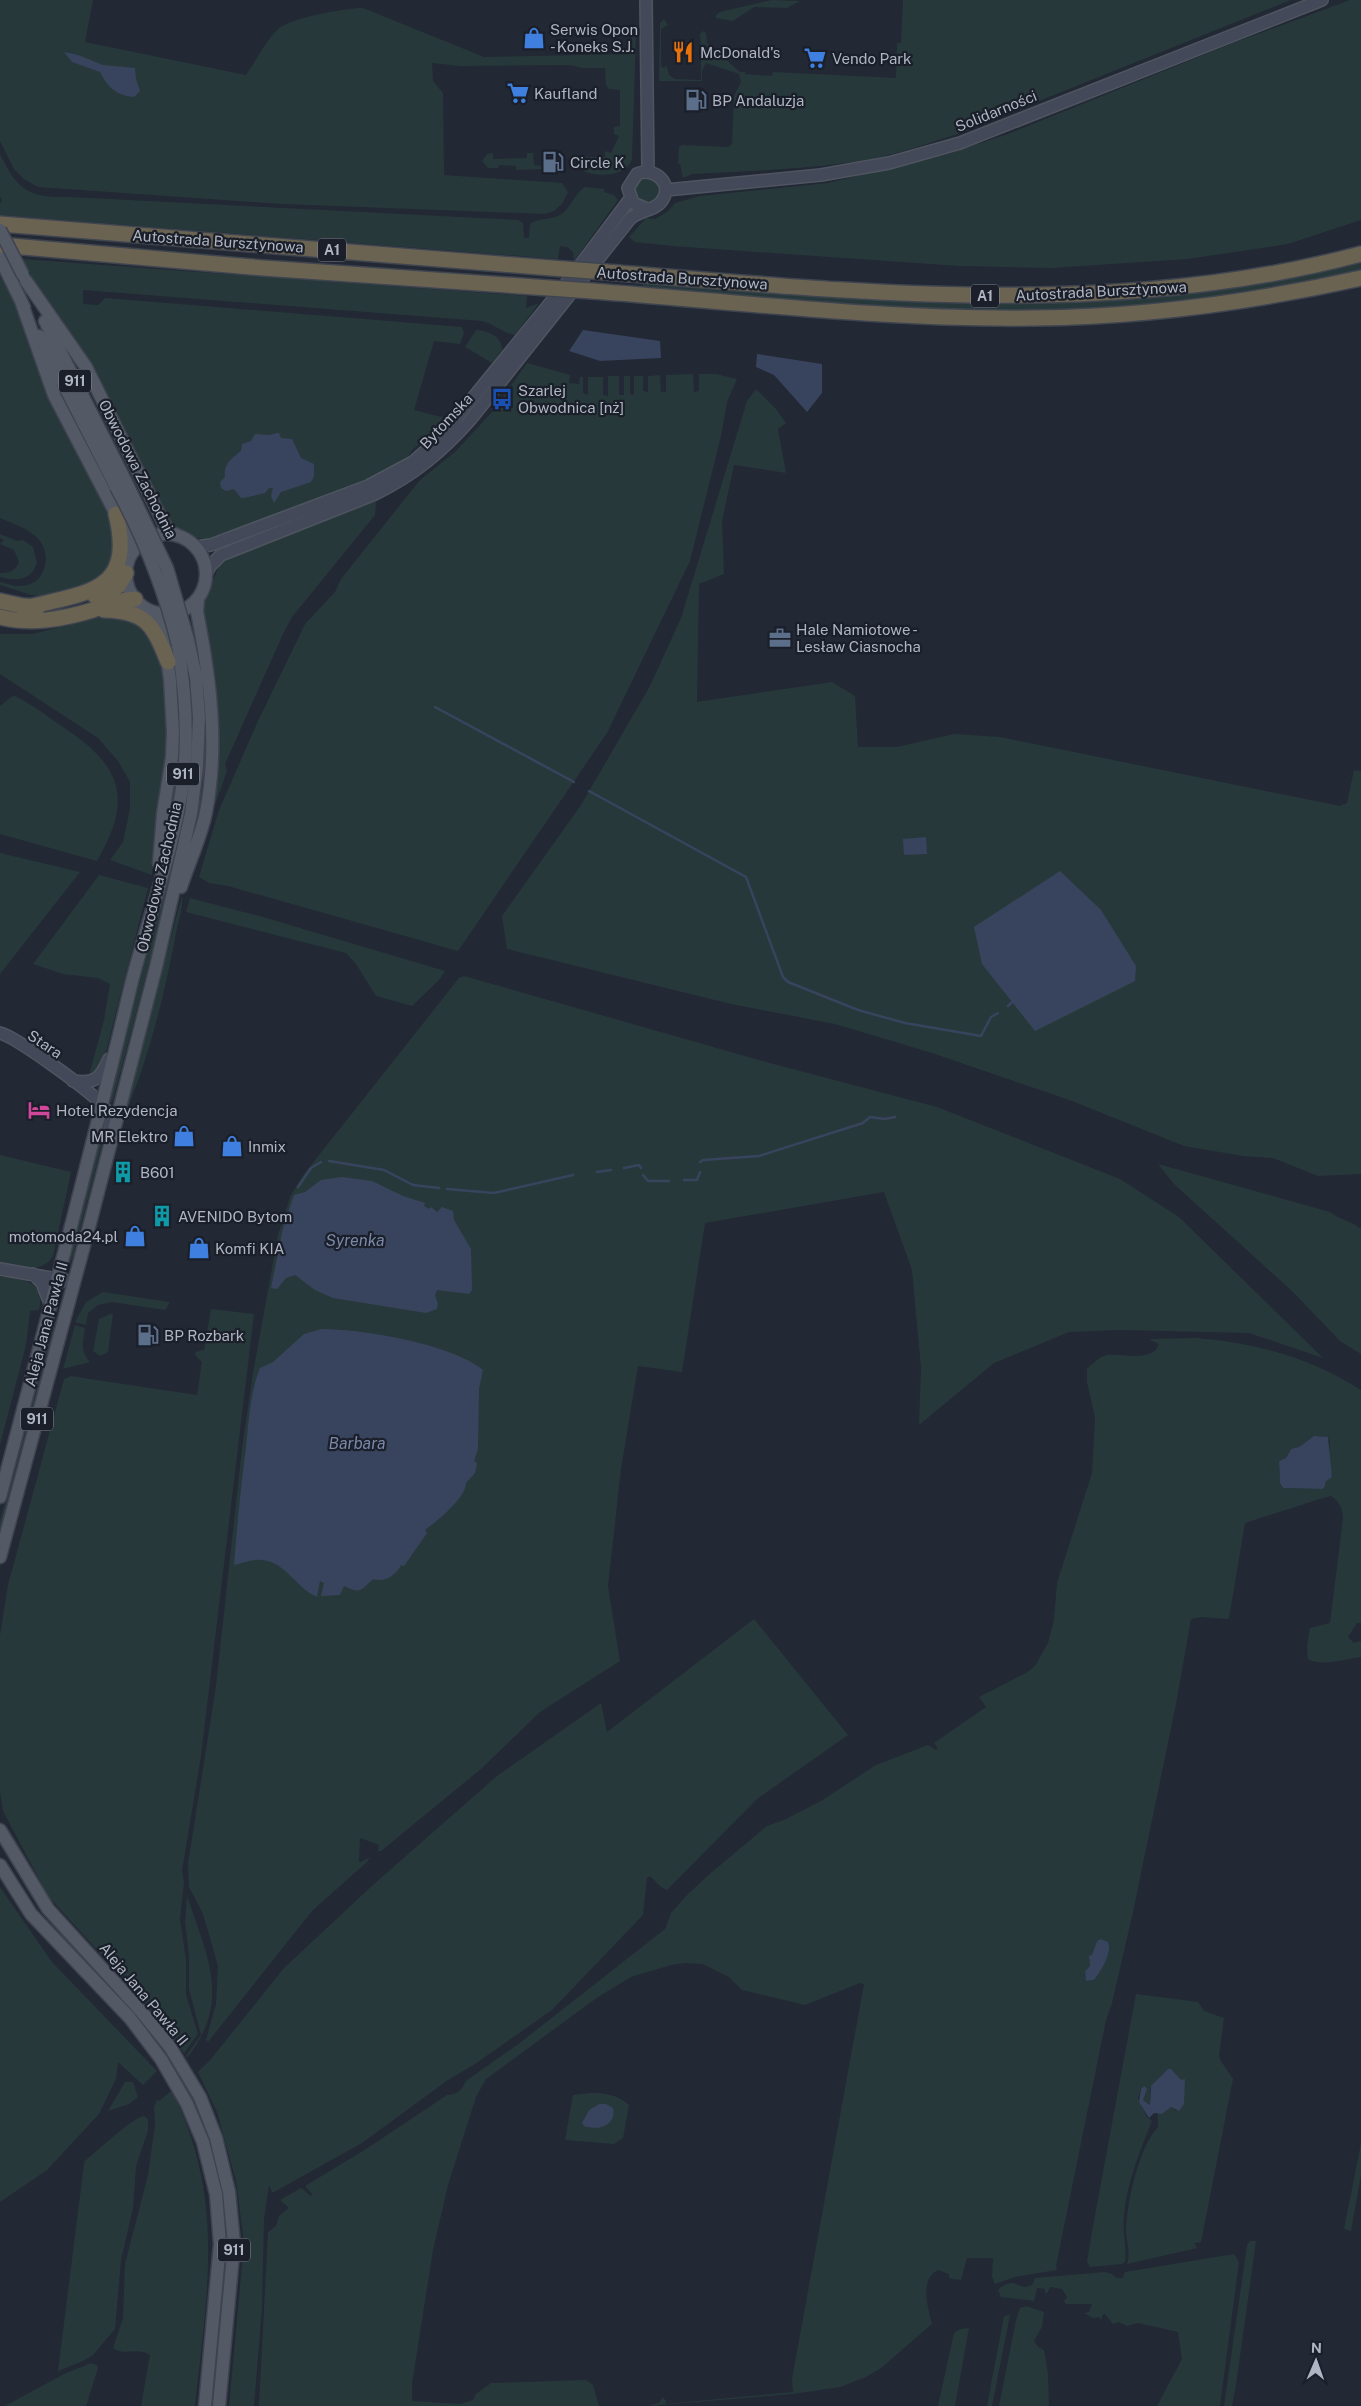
<svg xmlns="http://www.w3.org/2000/svg" width="1361" height="2406" font-family="'Public Sans',sans-serif">
<style>
.green{fill:#27383a;fill-rule:evenodd}
.water{fill:#38445d}
.lines{fill:none;stroke-linecap:round;stroke-linejoin:round}
.stream{stroke:#38445d;stroke-width:2.5}
.secondary-casing{stroke:#4f5560;stroke-width:14}
.primary-casing{stroke:#3e434f;stroke-width:15}
.highway-casing{stroke:#3f4550;stroke-width:18}
.secondary{stroke:#434958;stroke-width:11}
.primary{stroke:#535965;stroke-width:12}
.highway{stroke:#6b6352;stroke-width:15}
.primary-bridge-casing{stroke:#3e434f;stroke-width:15;stroke-linecap:butt}
.highway-bridge-casing{stroke:#3f4550;stroke-width:18;stroke-linecap:butt}
.primary-bridge{stroke:#535965;stroke-width:12}
.highway-bridge{stroke:#6b6352;stroke-width:15}
.labels{text-anchor:middle;dominant-baseline:central;stroke-width:4.5;stroke-linejoin:round;paint-order:stroke}
.shield{fill:#1a1f2a;stroke:#828894;stroke-width:1}
.shield-label{font-size:14px;font-weight:bold;fill:#afb5c2}
.poi-label{font-size:15px;fill:#afb5c2;stroke:#1a1f2a;text-anchor:start}
.street-label{font-size:15px;fill:#afb5c2;stroke:#1a1f2a}
.water-label{font-size:16px;font-style:italic;fill:#7a89a8;stroke:#1a1f2a}
</style>
<rect width="100%" height="100%" fill="#222834"/>
<path class="green" d="M0,0H93L85,42L246,75C256,61 265,42 277,30C289,18 346,8 363,8L484,57L632,54V33L636,34L632,160C625,176 599,178 584,171L585,155L586,157H605V151L611,153L619,136L614,134V127L620,126V90L609,89L606,85L605,68H582L570,65L460,66L432,63L433,81L443,93L444,175L562,183L568,192L562,204L554,211L544,214L283,204L38,187L24,179L14,169L0,141Z
M772,0L800,1L787,8L754,7L733,21L716,18V15L720,12Z
M903,0H1291L957,134C929,143 901,153 872,159C813,169 752,171 692,174L683,178L680,164H678L679,147L682,145L728,147L732,144L734,96L741,82L739,74L706,63L702,71V81H659L660,23L664,19L668,25L661,29V66L663,68L667,66L669,75L675,79L701,80V60L707,56V47L706,45L701,47L700,34L703,31L706,33L707,43L740,72H745V74L772,76L773,72L896,78L897,43H901Z
M1350,0H1361V220L1288,244L1188,259L1051,268L959,266L672,246L635,242L629,237L646,218L655,219L667,212L675,203L700,196L828,183L951,153L1008,134L1233,43Z
M493,153V159L527,158V153H535L533,154L534,165L543,166V169L516,170V166L499,165L498,168H488L482,161L487,154Z
M0,154C18,191 29,198 70,197L518,220L523,223L524,238H529L530,224C540,217 554,221 564,212C572,205 575,193 585,187L604,189V192L614,195L618,200L574,261L573,252L567,247L560,246L558,259L0,215V203L2,201L0,196Z
M634 190a13 13 0 1 1 26 0a13 13 0 1 1-26 0Z
M22,259L527,296L526,308L539,303L515,335C503,333 494,324 482,321L83,290V304L98,305L105,298L462,327L464,333L460,344L434,341L414,410L449,419L412,450L405,462L327,498L221,538C199,542 189,536 170,524L37,290Z
M1361,259V272L1277,290L1120,310L955,312V309L812,302L642,289L644,281L1016,302Z
M0,275L26,325L71,439L114,526V560L98,582L52,597L31,595L0,585V582C9,584 17,588 27,585C46,581 51,555 40,541C30,529 14,524 0,518Z
M476,330C488,331 502,336 502,350L492,363L465,347Z
M527,363L570,375L569,383L579,384L580,377H583V393L588,395V377H603V395L608,396V376H619V395H624V376H630V394L634,395V376H643V391L648,392V376L660,375L661,392H666V375L693,374L694,392L699,391V374H716L737,379L727,402L721,436L690,561L607,733L458,951L228,886L209,883L199,877L219,810L258,721L305,624L335,592L341,579L420,480L455,452L493,411Z
M756,389L776,409L786,423L778,429L786,473L734,465L722,521L724,574L699,584L697,702L832,682L855,696L858,747H897L954,734L1000,737L1340,806L1347,803L1354,770L1361,771V1174L1318,1176L1273,1158L1243,1156L1184,1146L1072,1101L932,1053L835,1024L731,1004L507,949L502,916L581,805L650,686L681,618L747,401Z
M372,500L376,502L375,515L292,617L283,634L225,764L227,771L206,830L217,727L216,682L203,606L220,563L231,557Z
M0,534L17,541L23,540L33,547L37,562C32,581 16,581 0,577V573C9,573 16,571 19,562L14,550L0,544L4,540L0,538Z
M109,615L143,624L162,663L167,699V754L152,875L110,860L123,842L130,809V782L118,761L98,738L0,674V634H32Z
M15,696C31,704 46,715 60,725C120,764 135,796 97,861L0,834V706L11,697Z
M0,853L80,872L0,974Z
M99,875L148,888L102,1067L89,1075L104,1020L110,984L98,978L63,974L33,964Z
M164,891L168,892L113,1100L110,1103L108,1101Z
M182,896C184,904 178,922 176,933C164,998 148,1061 122,1122Z
M190,898L263,917L445,971L439,980L412,1006L376,996L356,964L346,953L186,912Z
M464,976L766,1062L937,1107L1120,1179L1179,1217L1323,1358L1249,1333L1119,1330L1069,1332L994,1363L919,1425L921,1368L912,1270L884,1192L705,1223L682,1372L638,1366L621,1469L608,1586L620,1661L540,1712L481,1769L381,1851H378L379,1845L360,1838L359,1861L361,1862L370,1857L367,1862L312,1911L208,2042L206,2040L216,2004L218,1966L203,1914L189,1887L188,1864L216,1686L242,1448L253,1373L278,1235L291,1195L304,1174L459,978Z
M103,1125L106,1129L73,1257L67,1268Z
M0,1155L71,1172L53,1256C42,1275 17,1266 0,1263Z
M1158,1164L1330,1212C1340,1220 1351,1221 1361,1229V1354L1340,1341L1293,1292L1174,1184Z
M0,1276C22,1279 46,1281 39,1310L30,1311L26,1345L0,1445Z
M103,1292L169,1302V1304L165,1310L112,1302L98,1305L88,1313L86,1325L75,1322L86,1302Z
M211,1309L254,1314L201,1756L182,1871L184,1882L180,1919L186,1960V1995L198,2034L184,2053L148,2006L48,1896L3,1811L0,1792V1635L8,1585L64,1379L71,1376L83,1378L197,1395L202,1362L195,1355L196,1352L204,1350Z
M113,1313L108,1352L100,1356L93,1351L99,1319Z
M52,1320L56,1321L0,1536V1521Z
M75,1325L85,1328C83,1342 80,1351 90,1362L63,1369Z
M1196,1338C1256,1343 1309,1357 1361,1390V1623H1357L1348,1637L1354,1643L1361,1641V1657C1346,1659 1322,1667 1308,1659C1306,1648 1308,1639 1310,1628L1330,1623L1343,1518C1343,1509 1339,1501 1331,1496L1323,1498L1245,1523L1229,1618L1227,1619L1201,1617L1191,1619L1176,1704L1133,1912L1112,2003L1106,2020L1056,2266L1057,2270L1015,2277L995,2284L992,2277L993,2258H967L961,2280L949,2278V2274L938,2270C919,2279 928,2308 932,2324L881,2368L866,2377L840,2387L793,2394L647,2406L659,2403L663,2397L666,2401L665,2404L793,2392L792,2379L864,1984L860,1983L805,2005L742,1990L729,1977L703,1964L685,1963L671,1965L631,1977L598,1997L486,2079L476,2097L448,2185L433,2250L412,2384V2401L460,2404L473,2400L476,2394L491,2383L586,2380L593,2385L599,2406H259L268,2232L276,2226L279,2216L289,2208L280,2200L301,2188L311,2196L312,2194L305,2186L363,2151L447,2095C457,2095 462,2090 466,2081L521,2042L665,1929L671,1913L688,1894L712,1872L767,1826L784,1820L821,1801L876,1765L928,1745L936,1750L938,1748L934,1743L986,1707L979,1697L1026,1673L1035,1666L1048,1643L1054,1620L1057,1583L1092,1473L1095,1417L1087,1382V1369C1092,1364 1099,1357 1107,1355C1121,1353 1154,1363 1159,1344L1149,1339ZM1314,1436L1328,1437L1330,1442L1329,1459L1332,1477L1324,1482L1325,1486L1323,1489L1283,1488L1280,1483L1279,1461L1286,1458L1291,1449L1299,1447ZM1101,1939L1108,1942C1113,1952 1100,1973 1094,1980L1086,1981L1085,1971L1090,1966L1089,1956H1092L1097,1941Z
M754,1619L848,1735L757,1799L667,1890L661,1887L650,1876L647,1878L643,1915L552,2010L475,2064L448,2080L362,2143L274,2192H272L269,2185L264,2219L262,2307L254,2406H229L244,2243L236,2181L217,2112L198,2072L211,2059L284,1968L374,1884L497,1776L601,1703L607,1732Z
M0,1887L52,1962L157,2071L143,2085L118,2062L116,2079L99,2114L47,2170L0,2202Z
M187,1896C207,1956 232,2001 187,2058L186,2056L201,2035L189,1989V1955L185,1922Z
M1136,1994L1198,2002L1204,2011L1224,2018L1219,2056L1221,2061L1233,2079L1201,2242L1194,2243L1197,2248L1127,2264C1131,2254 1126,2240 1126,2230C1127,2202 1139,2146 1158,2127V2113L1162,2114L1171,2107L1176,2111L1184,2102V2085L1168,2069L1150,2088V2105L1143,2100L1144,2086L1141,2089L1138,2098L1147,2117L1152,2121C1140,2151 1127,2182 1124,2215C1122,2230 1127,2248 1125,2262L1122,2264L1090,2267L1087,2262L1093,2226Z
M125,2082H133L138,2097L129,2104L108,2111Z
M171,2091C182,2108 188,2128 194,2147C220,2233 204,2319 195,2406H141L150,2355C137,2346 126,2357 113,2348L123,2318L125,2264L148,2175L155,2125L154,2107L157,2100L159,2101Z
M590,2093C605,2093 616,2094 629,2105L623,2138L614,2144L565,2140L573,2095ZM599,2104H606L613,2116L608,2124L589,2128L584,2119L589,2110Z
M144,2116L148,2119V2131L136,2166L133,2208L121,2260L115,2329L93,2355L83,2361L58,2371L84,2164L85,2161C97,2151 132,2118 144,2116Z
M1361,2143V2175L1351,2231L1344,2229Z
M1250,2241H1256L1236,2385L1232,2406H1224L1247,2245Z
M1234,2254L1239,2262L1220,2406H1157L1182,2359L1178,2332L1138,2323L1127,2326L1119,2322L1113,2324L1105,2314H1103L1101,2320L1099,2317L1093,2318L1084,2313L1089,2312L1092,2304H1066L1064,2301L1067,2297L1062,2289L1050,2287L1047,2293H1045V2289L1037,2288L1034,2301L1001,2297L998,2290L1001,2287C1016,2280 1012,2284 1025,2287L1032,2285L1035,2278L1105,2272L1112,2274L1117,2278H1123L1125,2272Z
M1026,2306L1044,2312L1042,2327L1034,2341L1038,2347L1044,2350L1048,2374L1049,2406H999L1016,2320L1020,2308Z
M1010,2315L992,2406H987L1004,2316Z
M969,2328L955,2406H938L954,2333L960,2329Z
M91,2363L97,2365L98,2368L86,2406H5L64,2374Z"/>
<path class="water" d="M64,52L78,55L103,65L135,68L136,79L140,91L134,97C117,96 107,87 100,72L72,62Z
M583,330L660,341L661,358L600,361L569,351Z
M757,354L822,364V393L807,412L774,375L756,367Z
M277,433H279L281,438L292,439L301,458L314,464V476L311,482L281,492L274,503L271,496L273,488H269L265,493L244,498H241L234,489L226,491L221,488L220,482L225,477C223,464 232,458 241,451L242,444L251,441L255,434L270,435Z
M926,837L927,854L904,855L903,839Z
M1060,871L1101,910L1136,966L1135,981L1035,1031L982,964L974,927Z
M342,1177L372,1181L403,1196L425,1203L424,1206L429,1209L431,1207L437,1212L442,1207L453,1211L454,1220L471,1249L472,1290L469,1294L437,1290L435,1295L438,1304L437,1309L426,1313L333,1298L315,1290L295,1275L286,1278L277,1289L271,1288L283,1228L294,1195L305,1192L321,1180Z
M321,1329C362,1329 452,1344 483,1370L479,1389L478,1449L474,1461L477,1463L475,1473L466,1483C466,1498 437,1521 425,1530L427,1533L404,1566L401,1565C396,1575 385,1583 373,1579C362,1589 361,1595 344,1586L340,1595L321,1596L324,1583L320,1581L317,1597C296,1588 286,1562 262,1560C253,1559 242,1563 234,1565C237,1525 241,1486 246,1447C249,1420 250,1393 260,1368L273,1362L304,1334Z
M1314,1436L1328,1437L1332,1477L1325,1482V1486L1323,1489L1283,1488L1280,1483L1279,1461L1286,1458L1291,1449L1299,1447Z
M1101,1939L1108,1942C1113,1952 1100,1973 1094,1980L1086,1981L1085,1971L1090,1966L1089,1956L1092,1955L1097,1941Z
M1168,2069H1171L1181,2080L1185,2079L1184,2104L1179,2111L1171,2107L1162,2114L1154,2113L1149,2118L1139,2102L1141,2089L1144,2086L1147,2089L1143,2100L1150,2105L1151,2086Z
M599,2104H606L613,2108C617,2126 597,2131 584,2126L582,2123L589,2110Z"/>
<g class="lines">
<path class="stream" d="M435,707L574,782
M589,791L746,877L783,977L788,982L858,1010L905,1023L981,1036L991,1017L998,1013
M1008,1006L1012,1002
M329,1161L384,1170L413,1185L439,1188
M700,1162L703,1160L759,1156L863,1123L870,1117L885,1119L895,1117
M624,1168L639,1165L641,1168
M597,1172L611,1170
M643,1175L648,1181H669
M684,1180H697L700,1172
M298,1187L311,1168L321,1162
M447,1189L494,1193L573,1175"/>
<g class="secondary-casing">
<path id="secondary" d="M646,0L648,171
M666,190L821,175L889,163L960,143L1322,0
M195,547L211,545L368,486L413,462L441,437L569,280L630,199
M206,574L210,566L221,555L375,494C414,475 443,451 471,419L630,219C639,210 654,211 661,202C675,185 655,166 637,174L628,188L633,203L647,209
M0,1033C16,1037 94,1093 104,1107C110,1116 111,1128 109,1137
M73,1081C95,1084 100,1079 109,1059
M0,1269L74,1282
M33,1274L42,1283L51,1306"/>
</g>
<g class="primary-casing">
<path id="primary" d="M0,258L24,307
M26,281L86,367L163,522L169,531L179,536
M21,301L54,395L130,541L133,552
M45,321L126,482
M39,336L116,487
M126 574a40 40 0 1 1 80 0a40 40 0 1 1-80 0Z
M153,612L162,626L164,636L170,680L173,732L172,757L163,814L159,863
M181,887C189,862 201,837 206,812C219,745 210,677 197,612L198,598
M0,1497C45,1327 90,1157 131,985C148,917 174,851 183,781C189,735 185,689 178,645
M0,1557L89,1227L156,967L191,814L197,766L199,717L196,677L188,640
M0,1830L48,1909L140,2010L170,2047L200,2097L216,2138L229,2192L234,2244L219,2406
M0,1865L31,1914L130,2018L161,2059L187,2104L203,2142L216,2194L220,2244L205,2406"/>
</g>
<g class="highway-casing">
<path id="highway" d="M0,224L564,269
M0,245L263,268L549,288
M606,272C858,292 1113,320 1361,254
M592,291C738,302 886,320 1034,318C1144,317 1253,302 1361,278
M95,596L118,586L126,573
M0,601L23,606L38,607
M29,607C88,592 135,592 116,514
M104,610C147,611 153,625 168,662
M0,617C32,625 63,619 93,610C107,605 120,600 135,599"/>
</g>
<use href="#secondary" class="secondary"/>
<use href="#primary" class="primary"/>
<use href="#highway" class="highway"/>
<g class="primary-bridge-casing">
<path id="primary-bridge" d="M0,230L23,275
M126,482L167,568L188,640
M116,487C144,538 164,589 178,645"/>
</g>
<g class="highway-bridge-casing">
<path id="highway-bridge" d="M564,269L606,272
M549,288L592,291"/>
</g>
<use href="#primary-bridge" class="primary-bridge"/>
<use href="#highway-bridge" class="highway-bridge"/>
</g>
<defs>
<g id="shop-bare" transform="scale(1.725)"><path d="M-5-2.5h2.3a2.7 3.5 0 0 1 5.4 0H5L5.5 6h-11ZM-1.5-2.5h3a1.5 2.3 0 0 0-3 0Z" fill="#3f7fe0" stroke="#1a1f2a" stroke-width="2.5" paint-order="stroke"/></g>
<g id="restaurant-bare" transform="scale(1.725)"><path d="M-5-6h1v4h1v-4h1v4h1v-4h1v5L-1.5 .5V6h-2V.5L-5-1ZM5-6V6H3V1.5H1.5Q1.5-4 5-6Z" fill="#e8710a" stroke="#1a1f2a" stroke-width="2.5" paint-order="stroke"/></g>
<g id="supermarket-bare" transform="scale(1.725)"><path d="M-6-5.5h2.5l.6 2H6L4.5 2H-2.5L-4.4-4H-6ZM-1.5 3.2a1.3 1.3 0 1 0 .1 0ZM3 3.2a1.3 1.3 0 1 0 .1 0Z" fill="#3f7fe0" stroke="#1a1f2a" stroke-width="2.5" paint-order="stroke"/></g>
<g id="fuel-bare" transform="scale(1.725)"><path d="M-5.5-6h7V0h2V4h1.3V-2.5L3-4.5l.8-.8L6-3V5H2.5V1h-1V6h-7ZM-4.2-4.7v3.2H.2V-4.7Z" fill="#5c6f8a" stroke="#1a1f2a" stroke-width="2.5" paint-order="stroke"/></g>
<g id="bus-bare" transform="scale(1.725)"><path d="M-5-6H5V4H4V6H2V4H-2V6H-4V4H-5ZM-3.5-4V0h7V-4ZM-3.5 1.2v1.5H-2V1.2ZM2 1.2v1.5H3.5V1.2Z" fill="#1a4fb4" stroke="#1a1f2a" stroke-width="2.5" paint-order="stroke"/></g>
<g id="office-bare" transform="scale(1.725)"><path d="M-6-3h4V-5.5h4V-3h4V5H-6ZM-1-4.5V-3h2v-1.5ZM-6 0V1H6V0Z" fill="#5c6f8a" stroke="#1a1f2a" stroke-width="2.5" paint-order="stroke"/></g>
<g id="hotel-bare" transform="scale(1.725)"><path d="M-6-4.5h1.5V1H6V5H4.5V3h-9V5H-6ZM-4 0a1.8 1.8 0 1 1 3.6 0ZM.5 0V-2.5h3Q6-2.5 6 0Z" fill="#d1479c" stroke="#1a1f2a" stroke-width="2.5" paint-order="stroke"/></g>
<g id="building-bare" transform="scale(1.725)"><path d="M-4-6H4V6H1V3H-1V6H-4ZM-2.5-4.3h1.7v1.8h-1.7ZM.8-4.3h1.7v1.8H.8ZM-2.5-1h1.7V.8h-1.7ZM.8-1h1.7V.8H.8Z" fill="#0f9aa8" stroke="#1a1f2a" stroke-width="2.5" paint-order="stroke"/></g>
</defs>
<g fill-rule="evenodd">
<use href="#shop-bare" x="534" y="38"/>
<use href="#restaurant-bare" x="683" y="52"/>
<use href="#supermarket-bare" x="815" y="58"/>
<use href="#supermarket-bare" x="518" y="93"/>
<use href="#fuel-bare" x="696" y="100"/>
<use href="#fuel-bare" x="553" y="162"/>
<use href="#bus-bare" x="502" y="399"/>
<use href="#office-bare" x="780" y="638"/>
<use href="#hotel-bare" x="39" y="1110"/>
<use href="#shop-bare" x="184" y="1136"/>
<use href="#shop-bare" x="232" y="1146"/>
<use href="#building-bare" x="123" y="1172"/>
<use href="#building-bare" x="162" y="1216"/>
<use href="#shop-bare" x="135" y="1236"/>
<use href="#shop-bare" x="199" y="1248"/>
<use href="#fuel-bare" x="148" y="1335"/>
</g>
<g class="labels">
<g class="shield">
<rect x="318" y="238.5" width="28" height="23" rx="4"/>
<rect x="971" y="284.5" width="28" height="23" rx="4"/>
<rect x="59" y="369.5" width="32" height="23" rx="4"/>
<rect x="167" y="762.5" width="32" height="23" rx="4"/>
<rect x="21" y="1407.5" width="32" height="23" rx="4"/>
<rect x="218" y="2238.5" width="32" height="23" rx="4"/>
</g>
<g class="shield-label">
<text x="332" y="250">A1</text>
<text x="985" y="296">A1</text>
<text x="75" y="381">911</text>
<text x="183" y="774">911</text>
<text x="37" y="1419">911</text>
<text x="234" y="2250">911</text>
</g>
<g class="poi-label">
<text x="550" y="29">Serwis Opon<tspan x="550" dy="17">- Koneks S.J.</tspan></text>
<text x="700" y="52">McDonald's</text>
<text x="832" y="58">Vendo Park</text>
<text x="534" y="93">Kaufland</text>
<text x="712" y="100">BP Andaluzja</text>
<text x="570" y="162">Circle K</text>
<text x="518" y="390">Szarlej<tspan x="518" dy="17">Obwodnica [nż]</tspan></text>
<text x="796" y="629">Hale Namiotowe -<tspan x="796" dy="17">Lesław Ciasnocha</tspan></text>
<text x="56" y="1110">Hotel Rezydencja</text>
<text x="168" y="1136" text-anchor="end">MR Elektro</text>
<text x="248" y="1146">Inmix</text>
<text x="140" y="1172">B601</text>
<text x="178" y="1216">AVENIDO Bytom</text>
<text x="118" y="1236" text-anchor="end">motomoda24.pl</text>
<text x="215" y="1248">Komfi KIA</text>
<text x="164" y="1335">BP Rozbark</text>
</g>
<g class="street-label">
<text transform="translate(996 111) rotate(-22)">Solidarności</text>
<text transform="translate(218 241) rotate(4)">Autostrada Bursztynowa</text>
<text transform="translate(682 278) rotate(4)">Autostrada Bursztynowa</text>
<text transform="translate(1101 291) rotate(-3)">Autostrada Bursztynowa</text>
<text transform="translate(446 421) rotate(-47)">Bytomska</text>
<text transform="translate(138 469) rotate(63)">Obwodowa Zachodnia</text>
<text transform="translate(159 877) rotate(-77)">Obwodowa Zachodnia</text>
<text transform="translate(45 1044) rotate(34)">Stara</text>
<text transform="translate(46 1324) rotate(-75)">Aleja Jana Pawła II</text>
<text transform="translate(144 1994) rotate(50)">Aleja Jana Pawła II</text>
</g>
<g class="water-label">
<text x="355" y="1240">Syrenka</text>
<text x="357" y="1443">Barbara</text>
</g>
</g>
<g transform="translate(1316 2361) rotate(2)" stroke="#1a1f2a" stroke-width="4" paint-order="stroke">
<path d="M0-4L9 19L0 12L-9 19Z" fill="#afb5c2"/>
<text y="-8" font-size="14" font-weight="bold" text-anchor="middle" fill="#afb5c2">N</text>
</g>
</svg>
